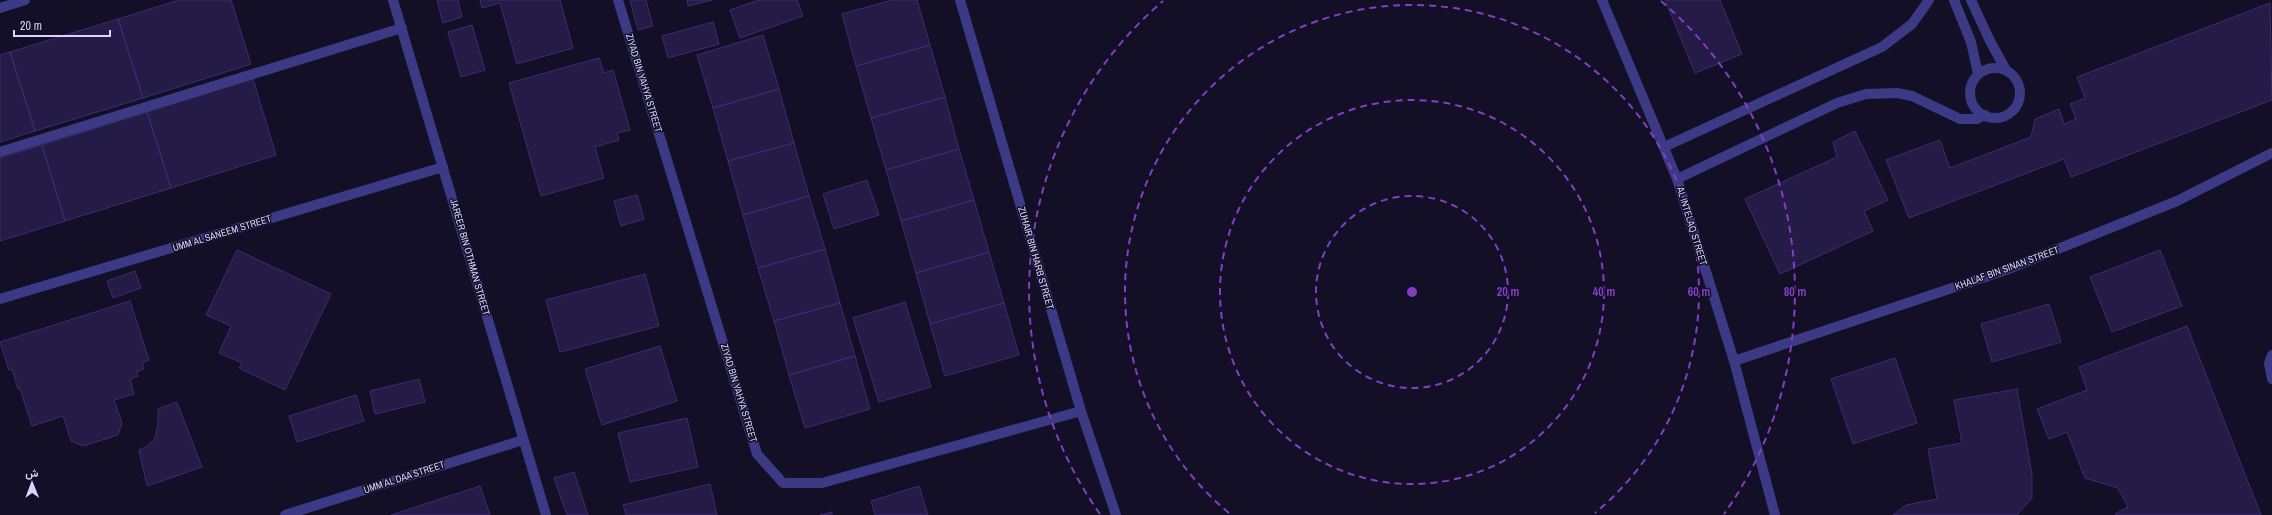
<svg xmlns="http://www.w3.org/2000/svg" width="2272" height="515" font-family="'Archivo Narrow',Vazirmatn,sans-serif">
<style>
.building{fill:#241b47;stroke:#3b2d73}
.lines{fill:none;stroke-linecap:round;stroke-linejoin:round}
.minor{stroke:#3d3a85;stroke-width:10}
.ring{fill:none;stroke:#843dc5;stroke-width:2;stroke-dasharray:7 5}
.labels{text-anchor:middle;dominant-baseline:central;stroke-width:3;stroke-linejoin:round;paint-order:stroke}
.street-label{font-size:10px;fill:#d9d4ff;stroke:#130f26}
.centre{fill:#843dc5;stroke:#130f26;stroke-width:2}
.ring-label{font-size:12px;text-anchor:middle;font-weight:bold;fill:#843dc5;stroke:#130f26;stroke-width:3;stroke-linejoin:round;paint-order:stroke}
</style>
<rect width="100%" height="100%" fill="#130f26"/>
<path class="building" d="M179,0H231L251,64L143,98L118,19Z
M437,0H458L462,17L443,23Z
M480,0H560L573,48L517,64L500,3L482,8Z
M630,0H646L653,26L638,30Z
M687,0H712L688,6Z
M759,0H797L803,16L740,38L730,10Z
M892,0H917L930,45L856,66L842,14Z
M1665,0H1720L1742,54L1695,73Z
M2270,3L2272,100L2071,177L2064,159L1909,218L1886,160L1940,140L1950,168L2031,137L2035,119L2059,109L2064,124L2076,119L2070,104L2085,98L2077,77Z
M118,19L143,98L35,131L10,52Z
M713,22L719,44L668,58L662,36Z
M472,25L485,70L461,77L448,32Z
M763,35L779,89L713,108L697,55Z
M930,45L945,97L871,118L856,66Z
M10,52L35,131L0,142V55Z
M599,58L604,73L613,70L630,130L617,133L619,140L595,147L604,178L541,196L509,83Z
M253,79L276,155L171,188L147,112Z
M779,89L794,143L728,161L713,108Z
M945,97L959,149L886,170L871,118Z
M147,112L171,188L65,221L42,145Z
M1855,131L1888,200L1864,211L1873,231L1780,274L1745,199L1837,157L1833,142Z
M794,143L809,196L743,215L728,161Z
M42,145L65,221L0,241V158Z
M959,149L974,200L901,221L886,170Z
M867,180L879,215L834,229L823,194Z
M637,195L644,219L621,226L614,201Z
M809,196L825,249L758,268L743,215Z
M974,200L989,252L916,273L901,221Z
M825,249L840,303L774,321L758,268Z
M237,250L331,294L285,390L239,368L242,363L219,353L231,326L206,315Z
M2160,250L2182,306L2112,332L2090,277Z
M989,252L1004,303L930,324L916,273Z
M135,271L141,288L113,298L107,281Z
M645,274L659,326L560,352L546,300Z
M130,301L149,360L142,363L144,369L136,372L138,376L130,379L134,394L114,400L122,423L118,435L83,446L71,441L63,416L32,426L20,389H18L12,369L9,370L0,342Z
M905,302L931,387L879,402L853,318Z
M840,303L855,356L789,375L774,321Z
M1004,303L1019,355L945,376L930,324Z
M2049,304L2061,342L1992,362L1981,324Z
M2187,326L2261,515H2116L2115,514L2128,507L2118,488L2085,478L2067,432L2049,439L2037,409L2087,390L2079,367Z
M660,346L677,401L602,425L585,369Z
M855,356L870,409L805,428L789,375Z
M1895,358L1917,423L1853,444L1831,379Z
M419,379L425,402L375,414L370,391Z
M2017,389L2032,475V498L2017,515H1893L1906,505L1937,499L1928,449L1962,443L1954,400Z
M356,395L364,421L297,442L289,416Z
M177,402L202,467L147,486L139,450L146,447L155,438L158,425V409Z
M687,418L698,467L630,482L618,433Z
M574,472L588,515H567L554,478Z
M710,484L717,515H626L623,505Z
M480,486L490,515H391Z
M919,486L928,515H875L871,501Z
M832,512V515H820Z"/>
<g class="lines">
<path class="minor" d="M393,0L546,515
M618,0L757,454L783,483H822L1081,411
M960,0L1081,411L1116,515
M1602,0L1677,179L1734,361L1775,515
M1954,0L1971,42L1978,74
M1971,0L1990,41L2006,70
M0,8L25,0
M1970 93a25 25 0 1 1 50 0a25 25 0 1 1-50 0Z
M1664,147L1882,47L1912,24L1929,0
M0,152L402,28
M1677,179L1837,103L1866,94L1897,93L1912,96L1960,119H1977L1985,115
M0,299L443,167
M2272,355L2269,363L2272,379
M1734,361L2006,270L2177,201L2272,153
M285,515L523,440"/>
</g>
<g class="ring">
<circle cx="1412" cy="292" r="96"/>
<circle cx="1412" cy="292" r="192"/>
<path d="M1229 513A287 287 0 1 1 1595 513"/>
<path d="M1100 514A383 383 0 0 1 1163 1M1661 1A383 383 0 0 1 1724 514"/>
</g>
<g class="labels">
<g class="street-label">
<text transform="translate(644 83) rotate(73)">ZIYAD BIN YAHYA STREET</text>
<text transform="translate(1692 226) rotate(73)">AL INTELAQ STREET</text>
<text transform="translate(222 233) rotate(-17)">UMM AL SANEEM STREET</text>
<text transform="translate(470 257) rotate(74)">JAREER BIN OTHMAN STREET</text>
<text transform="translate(1036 258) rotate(74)">ZUHAIR BIN HARB STREET</text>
<text transform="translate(2007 268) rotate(-20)">KHALAF BIN SINAN STREET</text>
<text transform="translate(739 393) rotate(73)">ZIYAD BIN YAHYA STREET</text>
<text transform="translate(404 477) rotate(-18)">UMM AL DAA STREET</text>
</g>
</g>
<circle cx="1412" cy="292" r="6" class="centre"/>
<g class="ring-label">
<text x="1508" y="296">20 m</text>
<text x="1604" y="296">40 m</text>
<text x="1699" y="296">60 m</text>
<text x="1795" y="296">80 m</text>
</g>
<g transform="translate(32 483) rotate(359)" stroke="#130f26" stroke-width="3" paint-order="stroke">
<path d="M0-3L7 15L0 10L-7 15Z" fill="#d9d4ff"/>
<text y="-6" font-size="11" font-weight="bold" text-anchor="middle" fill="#d9d4ff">ش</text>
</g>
<path d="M14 30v6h96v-6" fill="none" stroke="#d9d4ff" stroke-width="2"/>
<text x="20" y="30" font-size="12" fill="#d9d4ff" stroke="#130f26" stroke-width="3" paint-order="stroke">20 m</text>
</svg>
